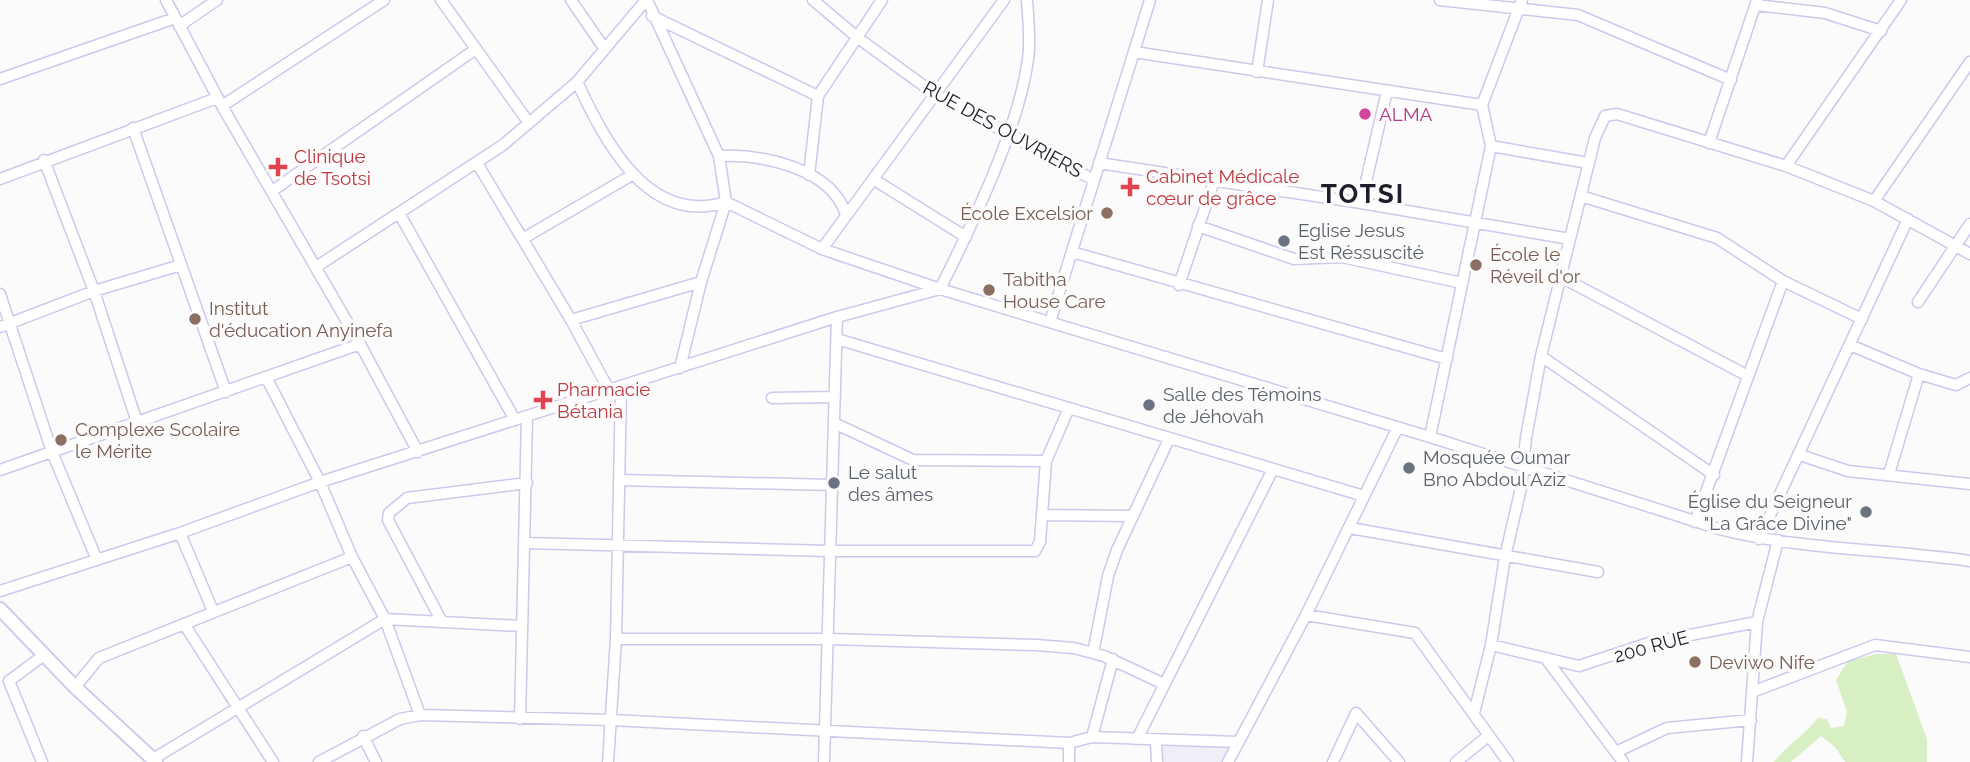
<svg xmlns="http://www.w3.org/2000/svg" width="1970" height="762" font-family="Raleway,sans-serif">
<style>
.built{fill:#f0eff7}
.green{fill:#d8efc4}
.lines{fill:none;stroke-linecap:round;stroke-linejoin:round}
.minor-casing{stroke:#cdc8ec;stroke-width:13}
.tertiary-casing{stroke:#cdc8ec;stroke-width:16}
.minor{stroke:#fff;stroke-width:10}
.tertiary{stroke:#fff;stroke-width:12}
.hotel-dot{fill:#d1479c;stroke:#fbfbfb;stroke-width:2.5}
.health-dot{fill:#e0444e;stroke:#fbfbfb;stroke-width:2.5}
.education-dot{fill:#8d6e63;stroke:#fbfbfb;stroke-width:2.5}
.worship-dot{fill:#6b7280;stroke:#fbfbfb;stroke-width:2.5}
.labels{text-anchor:middle;dominant-baseline:central;stroke-width:7;stroke-linejoin:round;paint-order:stroke}
.hotel-label{font-size:19px;fill:#b23c85;stroke:#fbfbfb;text-anchor:start}
.street-label{font-size:19px;fill:#1f1d2b;stroke:#fbfbfb}
.health-label{font-size:19px;fill:#be3a42;stroke:#fbfbfb;text-anchor:start}
.education-label{font-size:19px;fill:#785e54;stroke:#fbfbfb;text-anchor:start}
.worship-label{font-size:19px;fill:#5b616d;stroke:#fbfbfb;text-anchor:start}
.district-label{font-size:26px;font-weight:bold;letter-spacing:2px;fill:#1f1d2b;stroke:#fbfbfb}
</style>
<rect width="100%" height="100%" fill="#fbfbfb"/>
<path class="built" d="M1160,744L1229,747L1222,762H1161Z"/>
<path class="green" d="M1876,654H1896L1927,739V762H1845L1836,748L1821,736L1791,762H1774C1787,745 1805,735 1818,718L1827,719L1831,728L1844,726L1847,712L1836,680L1848,661Z"/>
<g class="lines">
<g class="minor-casing">
<path id="minor" d="M166,0L222,106L360,344L418,452
M441,0L529,123
M571,0L604,48
M813,0L858,38L935,94L1094,180
M1440,0L1578,15L1731,80
M1756,5L1825,13L1881,31
M652,16L818,96L809,175
M179,26L217,0
M1134,52L1482,105
M1257,72L1268,0
M0,79L175,18
M577,82C604,139 647,227 726,202L719,156L647,0
M818,96L882,0
M222,106L384,0
M133,128L226,392
M1709,143L1757,0
M1491,146L1588,163
M719,156C762,154 832,168 846,215
M44,160L94,291L137,422
M477,163L571,320L609,390
M1099,163L1361,203L1570,239
M1786,166L1901,0
M0,179L217,98
M873,179L966,237
M272,191L476,49
M1581,196L1717,238L1783,281L1862,319
M1874,201L1970,62
M1361,203L1387,91
M399,213L515,420
M1198,226L1294,259L1342,257L1462,283
M524,238L632,175
M822,249L1004,0
M1072,252L1447,359
M316,267L503,145L577,82L646,0
M1561,277L1748,376
M1179,285L1214,181
M0,294L52,452L97,560
M1918,302L1970,224
M571,320L701,282
M1050,322L1150,0
M0,327L94,291L181,265
M837,339L1364,496
M1850,345L1919,374L1956,385L1970,378
M1541,356L1714,475
M680,368L701,282L726,202L822,249L940,289L1430,437L1723,530C1803,550 1889,549 1970,561
M266,377L320,482L352,557L385,619L420,715
M772,398L835,397
M834,423L913,460L1046,461
M1430,437L1491,146L1482,105L1522,0
M1800,455L1848,471L1970,484
M0,470L360,344
M1889,474L1919,374
M619,480L832,485
M1042,515L1132,516
M1695,522L1783,281
M1350,528L1598,572
M180,533L213,611
M1759,539L1908,219
M526,543L830,551H1035L1040,542L1046,461L1069,408
M0,591L180,533L320,482L837,317L940,289C971,227 1019,128 1028,59C1031,40 1028,19 1027,0
M1306,615L1415,633L1508,762
M441,620L388,520L389,513L407,498L527,483
M184,624L273,762
M616,639H828L1036,645L1074,648L1104,656L1164,684
M1491,645L1579,666L1649,643L1757,622
M1093,653L1108,576L1117,550L1169,439
M1547,660L1623,762
M75,687L99,658L352,557
M1752,692L1875,645L1970,657
M1474,713L1491,645L1505,557L1521,488L1526,438L1541,356L1595,138L1605,116L1617,114L1786,166L1874,201L1970,254
M520,719L527,417
M363,736L376,762
M1092,737L1113,659
M1137,739L1273,469
M1156,741L1157,762
M1069,743V762
M1616,752L1667,728L1751,720
M153,759L385,619L522,626
M42,762L9,681L44,655
M319,762L400,719L420,715L611,720L1069,743L1092,737L1237,742
M608,762L616,639L621,387
M824,762L837,317
M1228,762L1306,615L1397,429
M1333,762L1356,713L1399,762
M1456,762L1488,736
M1747,762L1757,622L1778,540"/>
</g>
<g class="tertiary-casing">
<path id="tertiary" d="M0,609L75,687L156,762"/>
</g>
<use href="#minor" class="minor"/>
<use href="#tertiary" class="tertiary"/>
</g>
<circle class="hotel-dot" cx="1365" cy="114" r="7"/>
<g class="health-dot">
<path d="M274.5 156.5h7v7h7v7h-7v7h-7v-7h-7v-7h7z"/>
<path d="M1126.5 176.5h7v7h7v7h-7v7h-7v-7h-7v-7h7z"/>
<path d="M539.5 389.5h7v7h7v7h-7v7h-7v-7h-7v-7h7z"/>
</g>
<g class="education-dot">
<circle cx="1107" cy="213" r="7"/>
<circle cx="1476" cy="265" r="7"/>
<circle cx="989" cy="290" r="7"/>
<circle cx="195" cy="319" r="7"/>
<circle cx="61" cy="440" r="7"/>
<circle cx="1695" cy="662" r="7"/>
</g>
<g class="worship-dot">
<circle cx="1284" cy="241" r="7"/>
<circle cx="1149" cy="405" r="7"/>
<circle cx="1409" cy="468" r="7"/>
<circle cx="834" cy="483" r="7"/>
<circle cx="1866" cy="512" r="7"/>
</g>
<g class="labels">
<g class="hotel-label">
<text x="1379" y="114">ALMA</text>
</g>
<g class="street-label">
<text transform="translate(1003 129) rotate(29)">RUE DES OUVRIERS</text>
<text transform="translate(1651 646) rotate(-15)">200 RUE</text>
</g>
<g class="health-label">
<text x="294" y="156">Clinique<tspan x="294" dy="22">de Tsotsi</tspan></text>
<text x="1146" y="176">Cabinet Médicale<tspan x="1146" dy="22">cœur de grâce</tspan></text>
<text x="557" y="389">Pharmacie<tspan x="557" dy="22">Bétania</tspan></text>
</g>
<g class="education-label">
<text x="1093" y="213" text-anchor="end">École Excelsior</text>
<text x="1490" y="254">École le<tspan x="1490" dy="22">Réveil d'or</tspan></text>
<text x="1003" y="279">Tabitha<tspan x="1003" dy="22">House Care</tspan></text>
<text x="209" y="308">Institut<tspan x="209" dy="22">d'éducation Anyinefa</tspan></text>
<text x="75" y="429">Complexe Scolaire<tspan x="75" dy="22">le Mérite</tspan></text>
<text x="1709" y="662">Deviwo Nife</text>
</g>
<g class="worship-label">
<text x="1298" y="230">Eglise Jesus<tspan x="1298" dy="22">Est Réssuscité</tspan></text>
<text x="1163" y="394">Salle des Témoins<tspan x="1163" dy="22">de Jéhovah</tspan></text>
<text x="1423" y="457">Mosquée Oumar<tspan x="1423" dy="22">Bno Abdoul Aziz</tspan></text>
<text x="848" y="472">Le salut<tspan x="848" dy="22">des âmes</tspan></text>
<text x="1852" y="501" text-anchor="end">Église du Seigneur<tspan x="1852" dy="22">"La Grâce Divine"</tspan></text>
</g>
<g class="district-label">
<text x="1363" y="194">TOTSI</text>
</g>
</g>
</svg>
